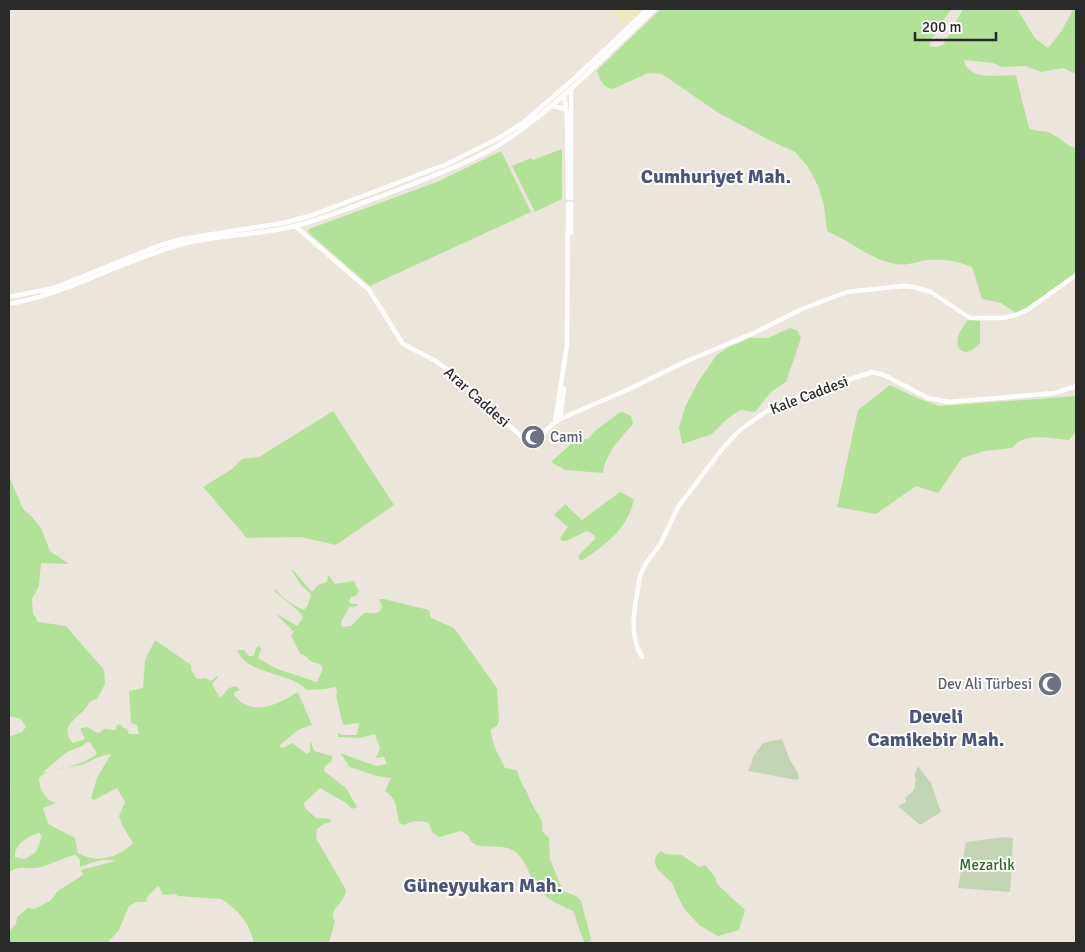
<svg xmlns="http://www.w3.org/2000/svg" width="1085" height="952" font-family="Signika,sans-serif">
<style>
.green{fill:#b2e298;fill-rule:evenodd}
.sand{fill:#f1e9bf}
.cemetery{fill:#c4d5b3}
.lines{fill:none;stroke-linecap:round;stroke-linejoin:round}
.secondary{stroke:#fff;stroke-width:4.5}
.labels{text-anchor:middle;dominant-baseline:central;stroke-width:4;stroke-linejoin:round;paint-order:stroke}
.street-label{font-size:15px;fill:#2a2a2a;stroke:#fff}
.worship-label{font-size:15px;fill:#5b616d;stroke:#fff;text-anchor:start}
.park-label{font-size:15px;fill:#2a661b;stroke:#fff}
.district-label{font-size:20px;font-weight:bold;fill:#4b537a;stroke:#fff}
</style>
<rect width="100%" height="100%" fill="#ece5dc"/>
<path class="green" d="M661,9H951L931,40L929,46L936,47L943,45L963,9H1017L1035,38L1048,48L1061,32L1073,10L1076,12V74L1063,68L1041,72L1026,66L1002,67L993,63L964,60C968,81 998,75 1014,75L1016,76L1029,128C1036,133 1045,129 1052,134C1061,138 1066,146 1076,148V274L1033,305L1016,313L1001,303L982,299L972,267C958,261 942,258 926,260C916,262 907,266 896,264C870,260 851,241 827,231L824,205L818,186L808,167L795,152L769,140L717,112L662,74L648,73L613,89C603,88 599,79 597,70Z
M562,149V199L535,212L512,166L531,158L533,160Z
M501,151L531,212L370,286L308,232L309,229L437,182Z
M969,319L980,321V343C974,349 968,356 959,349C954,338 962,327 969,319Z
M790,328L797,330L801,338L786,382L770,393L755,412L740,410L727,419L712,434L682,444L679,428L685,407L698,382L716,356L727,348L750,338H768Z
M890,385L917,398L939,406L1076,396V431L1069,440C1050,439 1025,431 1012,448L985,451L962,458L938,493L916,486L876,514L837,507L858,410Z
M333,411L394,505L336,545L301,537L247,538L203,487L232,469L242,459L259,457Z
M623,412L631,416L633,424C621,438 605,453 603,473L565,470L551,462L581,435L584,439H588L596,430L619,413Z
M9,476L23,509L32,517L41,528L50,551L69,564L41,563L39,586L32,599L33,613L38,622L66,626L104,670L105,684L97,699C88,700 89,706 83,711C72,722 60,728 73,743L85,739L80,729C90,724 91,732 99,733L104,729L115,730L117,725L120,724L122,727L127,729L129,734H139L137,725L131,723L129,691L143,688L145,660L155,640L191,665V670L197,679L206,678L211,681L217,676L218,677L212,684L220,698L229,688L236,686L240,690L235,692L234,695C252,718 278,704 298,692L312,725L298,730L280,745V747L283,748L292,743L307,754L310,752V742H311L314,751L332,756V760L325,766L324,771L346,788L357,807L352,809L346,803L320,788L304,803L305,808L316,818L330,819L331,822L324,824L317,829L316,838L346,890C346,903 327,909 335,921L329,943H254C250,924 238,909 221,899L178,896L176,894L163,895L160,888L158,886L147,897L146,902H136L129,906L119,930L107,943H9V931L16,924L17,917L28,908L34,909L50,901L58,891L83,875L81,870L115,861C105,857 90,863 80,867V861L76,855C62,857 45,869 32,868C23,868 18,866 9,872V791L11,787L9,784V737L22,732L26,727L21,719L9,716ZM87,742L91,743L97,754C83,765 59,769 42,773L67,752L82,746ZM111,754L97,778L91,798L94,800L117,788L125,802L119,816L122,825L133,843C118,858 97,864 78,853L75,838L48,824L43,808L56,803C45,800 40,790 39,779C46,768 68,768 80,765C91,762 99,755 111,754ZM39,833L42,836L36,852L25,859L15,857C15,843 27,837 39,833Z
M620,492L634,499C628,529 606,544 583,560H580L578,556L595,539L594,535L587,531L566,541H562L560,538L568,527L554,515L565,504L582,520Z
M293,570L312,592L318,585L327,582L328,575L335,584L354,581L359,591L356,596L351,597L349,601L351,604H357L358,606L349,607L341,622L342,627L351,626L364,613C372,612 379,617 382,606L379,599H384L429,610L431,618L454,628L497,688L499,721L497,726L490,730L495,748L505,768L517,770C520,783 526,789 530,799C533,806 529,800 533,806C538,815 544,819 542,831L549,838L550,859L563,891L576,896L581,901L591,939L590,942H584L573,911C563,906 549,901 542,893C530,881 528,861 514,851C500,841 472,854 469,836L461,831L439,837L432,832L429,823C419,820 412,821 403,825L399,823C396,809 398,800 385,791L391,778L377,776L350,767L340,753L376,766L387,764L384,757L376,758L380,748L375,734L359,738L338,737V733L343,735H357L359,723L343,725L336,695L337,694L336,687L325,689L306,690C293,672 247,676 237,650H244L249,656H253L254,655L256,648L259,646L261,649L258,658L277,669L317,682L322,671V666C318,663 316,663 312,662C307,659 307,655 300,654L291,635L294,632L275,613L297,626L303,618C300,609 281,598 274,590L275,589C283,598 292,605 304,610L308,605L311,594L301,585L292,571Z
M660,851L666,854L682,855L699,867L705,865L715,877L718,885L745,910L739,930L718,936L699,925L683,907L672,883L658,870L655,864V858Z"/>
<path class="sand" d="M613,9H643L624,26Z"/>
<path class="cemetery" d="M782,739L790,760L798,773L799,778L797,780L748,771L754,755L763,743Z
M918,766L931,783L941,812L920,825L898,806L906,802L905,798L914,790L916,779L914,776Z
M1005,837L1013,838L1010,892L958,888L966,842Z"/>
<g class="lines">
<path class="secondary" d="M571,90V198
M564,95L567,115L568,198
M552,106L566,109
M295,226L369,290L403,344L434,360L447,369L532,446L548,428L560,419L627,390L687,361L756,332L802,309L847,292L903,286L914,287L931,292L970,318H1002L1016,315L1027,310L1076,275
M571,233V204
M9,297L54,288L158,246L182,239L283,223L310,216L447,164L499,138L524,122L576,77L648,9
M9,304C68,294 119,262 176,246C215,234 256,236 295,226C329,217 362,203 395,191C435,175 479,160 514,135C566,98 609,52 655,9
M560,419L564,388
M555,422L567,345L568,204
M642,657C627,633 636,602 640,576L645,565L661,543L678,507L723,448L740,430L764,413L785,401L872,372L884,375L928,398L949,402L1055,393L1076,386"/>
</g>
<defs>
<g id="mosque-disc" transform="scale(1.25)"><circle r="9.5" fill="#6b7280" stroke="#fff"/><path d="M3.5-4.9A6 6 0 1 0 3.5 4.9A5 5 0 1 1 3.5-4.9Z" fill="#fff"/></g>
</defs>
<g fill-rule="evenodd">
<use href="#mosque-disc" x="533" y="437"/>
<use href="#mosque-disc" x="1050" y="684"/>
</g>
<g class="labels">
<g class="street-label">
<text transform="translate(809 395) rotate(-21)">Kale Caddesi</text>
<text transform="translate(477 397) rotate(42)">Arar Caddesi</text>
</g>
<g class="worship-label">
<text x="550" y="437">Cami</text>
<text x="1032" y="684" text-anchor="end">Dev Ali Türbesi</text>
</g>
<g class="park-label">
<text x="987" y="865">Mezarlık</text>
</g>
<g class="district-label">
<text x="716" y="176">Cumhuriyet Mah.</text>
<text x="936" y="716">Develi<tspan x="936" dy="23">Camikebir Mah.</tspan></text>
<text x="483" y="885">Güneyyukarı Mah.</text>
</g>
</g>
<rect width="1085" height="952" fill="none" stroke="#2a2a2a" stroke-width="20"/>
<path d="M915 32v8h81v-8" fill="none" stroke="#2a2a2a" stroke-width="2.5"/>
<text x="922" y="32" font-size="15" fill="#2a2a2a" stroke="#ffffff" stroke-width="4" paint-order="stroke">200 m</text>
</svg>
